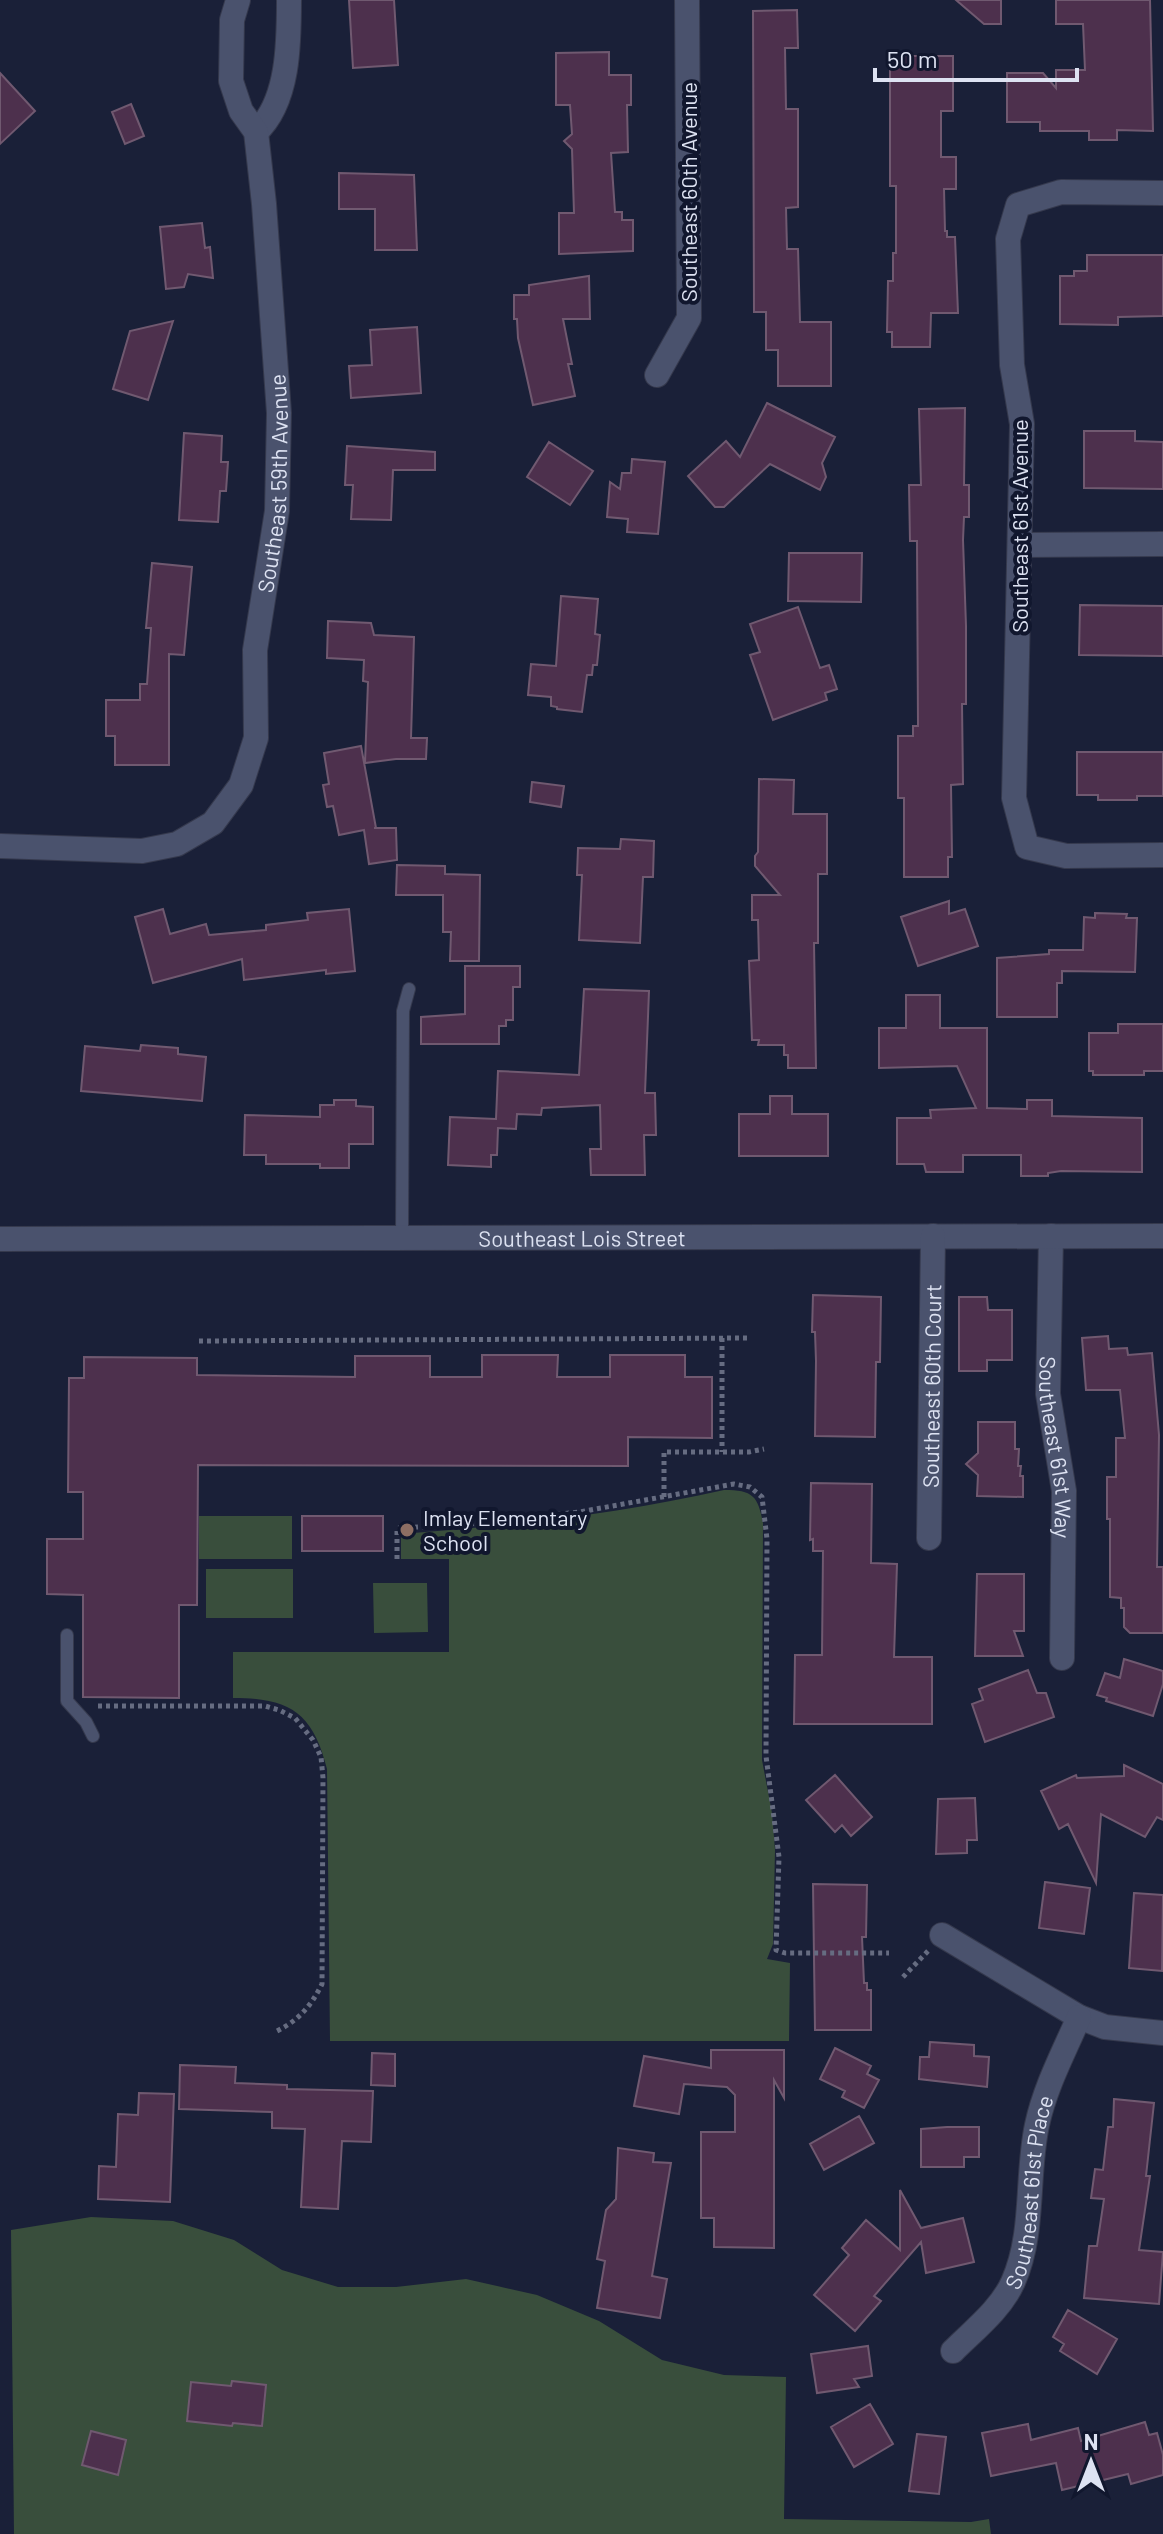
<svg xmlns="http://www.w3.org/2000/svg" width="1163" height="2534" font-family="Barlow,sans-serif">
<style>
.green{fill:#394e3c}
.building{fill:#4d304d;stroke:#705970;stroke-width:2}
.lines{fill:none;stroke-linecap:round;stroke-linejoin:round}
.lane-casing{stroke:#35394d;stroke-width:14}
.street-casing{stroke:#35394d;stroke-width:26}
.path{stroke:#666c81;stroke-width:5;stroke-dasharray:4 4;stroke-linecap:butt}
.lane{stroke:#4a526d;stroke-width:12}
.street{stroke:#4a526d;stroke-width:24}
.education-dot{fill:#8d6e63;stroke:#11172e;stroke-width:3}
.labels{text-anchor:middle;dominant-baseline:central;stroke-width:8;stroke-linejoin:round;paint-order:stroke}
.street-label{font-size:22px;fill:#dde2f2;stroke:#11172e}
.poi-label{font-size:22px;fill:#dde2f2;stroke:#11172e;text-anchor:start}
</style>
<rect width="100%" height="100%" fill="#1a2038"/>
<path class="green" d="M724,1490C753,1490 758,1496 763,1523L762,1760L772,1813L775,1850L773,1944L767,1959L790,1963L789,2041H330L327,1769C313,1713 290,1698 233,1698V1652H449V1559H401V1534C510,1526 618,1514 724,1490Z
M199,1516H292V1559H199Z
M206,1569H293V1618H206Z
M373,1583H427L428,1632L374,1633Z
M91,2217L173,2221L234,2240L282,2270L338,2287H396L466,2279L537,2295L599,2321L662,2360L724,2375L786,2377L784,2519L971,2522L989,2519L991,2534H14L11,2230Z"/>
<path class="building" d="M349,0H394L398,65L353,68Z
M956,0H1001V24H984Z
M1056,0H1150L1153,131L1117,130V140H1089V131H1040V122H1007V73H1043L1056,88V70H1085L1083,24H1056Z
M797,10L798,48H785L786,109H798V207L786,208L787,249H798L800,322H831V386H778V350H766V312H754L753,11Z
M609,52V75H631V105H627L628,152L611,153L615,212H622V220H633V251L559,254V213H574L572,149L564,141L572,134L570,105H556V53Z
M890,56H953V111H941V157H956V189H944L945,231H947V237H955L958,313H931L930,347H892V332H887L888,281H893V253H896V186H890Z
M0,73L35,111L0,144Z
M131,104L144,136L125,144L112,112Z
M339,173L414,175L417,250H375V209H339Z
M202,223L205,248L210,247L213,278L188,274L184,287L166,289L160,227Z
M1087,255H1163V316L1118,317V325L1060,324V276H1074V271H1087Z
M589,276L590,319H563L572,364H568L575,396L533,405L518,338L517,319H514V295H529V285Z
M173,321L148,400L113,389L130,331Z
M417,327L421,393L351,398L349,366L372,365L370,330Z
M767,403L835,437L822,463L826,477L820,490L770,464L724,507H715L688,476L726,441L740,457Z
M965,408L964,485H969V517H964L963,540L966,626V704H962L963,784L951,785L952,857H948V877H904V798H898V736H913V726H918L917,541H910L909,485H921L919,409Z
M1084,431H1135V441L1163,442V489L1084,488Z
M184,433L222,436L221,462H228L226,491H220L218,522L179,520Z
M549,442L593,471L570,505L527,477Z
M347,446L435,452V470H393L391,520L351,519L353,485H345Z
M632,459L665,462L658,534L627,532L628,519L607,517L610,482L620,489L622,473H631Z
M789,553H862L861,602L788,601Z
M152,563L192,567L184,655L169,654V765H115V736H106V700H140V684H147L151,628H146Z
M561,596L598,599L595,634L600,635L597,665H593L592,675H587L582,712L557,709V707L551,706V697L528,695L531,664L556,666Z
M1080,605L1163,606V656L1079,655Z
M798,607L820,668L829,665L837,689L825,693L827,700L773,720L750,655L760,652L750,624Z
M328,621L371,623L374,635L414,637L411,738H427L426,759H396L365,763L368,682L363,681L364,660L327,658Z
M361,746L376,828H374H396L397,860L369,864L364,830L339,835L333,806L327,807L323,785L329,784L324,753Z
M1077,752H1163V796H1137V800H1098V795H1077Z
M759,779L794,780L793,814H827V874H818V943H814L816,1068H788V1055H784V1045H758L759,1040H752L749,961L759,960L758,920H752V895H780L755,866V856L758,852Z
M532,782L564,786L561,807L530,802Z
M621,839L654,841L653,877H643L640,943L579,940L582,875H577L578,848L620,849Z
M397,865L445,866V874L480,875L479,961H450L451,932H443V895H396Z
M949,901V914L965,909L978,946L918,966L901,917Z
M163,909L170,934L206,924L209,935L266,930V925L308,920L307,913L349,909L355,971L326,974V970L244,980L242,959L153,983L135,917Z
M1095,913L1127,914L1126,918H1137L1135,972L1062,971V983H1057V1017H997V958L1049,954V950H1083L1084,917L1095,918Z
M465,966H520V987H513V1020H506V1026H499V1044H421V1017L465,1014Z
M584,989L649,991L645,1093H655L656,1135H644L645,1175H591L590,1149H601L600,1105L542,1108L541,1115L517,1114L516,1129L498,1128L497,1155H491V1167L448,1165L450,1117L496,1119L498,1071L579,1075Z
M906,995H940V1028H987V1108L1027,1109V1100H1052V1116L1142,1118V1172L1061,1171L1048,1173V1176H1021V1155H963V1172H926L924,1164H897V1118H931L930,1110L976,1108L957,1066L879,1068V1028H906Z
M1118,1024H1163V1071H1144V1075H1093V1071H1089V1033H1118Z
M141,1045L178,1048V1054L206,1057L202,1101L81,1091L85,1046L140,1051Z
M770,1096H792V1114H828V1156H739V1114H770Z
M334,1100H356V1106L373,1107V1144H349V1168H320V1164H266V1155H244L245,1115L320,1117V1105H334Z
M813,1295L881,1297L880,1362H876L875,1437L815,1436L816,1361L815,1332H812Z
M959,1297H987L988,1310H1012V1360H987V1371H959Z
M1108,1336L1109,1349L1127,1348L1128,1355L1152,1353L1159,1435L1157,1567H1163V1633H1130L1124,1627V1608H1121V1598L1110,1597V1519H1107V1477H1116V1438H1125L1120,1390H1086L1082,1338Z
M482,1355H558L557,1377H610V1355H685V1377H712V1438L628,1437V1466L198,1465L197,1605H179V1698L83,1697V1595L47,1594V1539H83V1492H68L69,1378H84V1357L197,1358V1375L355,1377V1356H430V1377H482Z
M978,1422H1015V1449H1019L1018,1466H1021L1020,1476H1023V1497L977,1496L978,1475L966,1464L978,1453Z
M811,1483L872,1484L871,1563L897,1564L894,1657H932V1724H794L795,1655H822L823,1551H813V1539L810,1540Z
M302,1516H383V1551H302Z
M977,1574H1024V1631H1014L1023,1656H975Z
M1124,1659L1163,1671V1684L1153,1716L1106,1701L1107,1698L1097,1695L1105,1673L1120,1678Z
M1028,1670L1037,1693H1046L1054,1717L985,1742L972,1704L983,1700L979,1689Z
M1124,1765L1163,1784V1820L1157,1817L1145,1837L1101,1814L1096,1883L1068,1824L1059,1829L1041,1791L1076,1775L1077,1778L1124,1776Z
M835,1775L872,1817L851,1836L842,1825L835,1832L806,1800Z
M975,1798L977,1840H967V1853L936,1854L938,1799Z
M1045,1882L1090,1888L1084,1934L1039,1928Z
M813,1884L867,1885L866,1937H862L864,1983H867V1990H871V2030H815Z
M1134,1893L1163,1895L1162,1971L1129,1968Z
M930,2042L974,2045V2056L989,2057L987,2087L919,2079L920,2057H929Z
M835,2048L871,2066L867,2074L879,2080L864,2108L842,2097L845,2091L820,2079Z
M711,2050H784V2098L774,2080V2248L714,2247V2218H701V2132H735V2095L727,2087L684,2084L679,2114L634,2106L644,2056L711,2068Z
M372,2053L395,2054V2086L371,2085Z
M180,2065L236,2067L235,2083L287,2085V2089L373,2091L371,2142L342,2141L338,2209L301,2207L305,2129L272,2128V2112L179,2109Z
M139,2093L174,2094L170,2202L98,2199L99,2166L116,2167L118,2114L138,2115Z
M1114,2099L1154,2103L1146,2176H1150L1139,2250L1163,2252L1159,2304L1084,2298L1089,2246H1097L1104,2199L1091,2198L1095,2169L1103,2170L1108,2127H1113Z
M859,2116L874,2143L824,2170L810,2144Z
M947,2127H979V2157H964V2167H921V2129Z
M618,2148L654,2153L653,2162L671,2163L652,2276L667,2279L660,2318L597,2308L605,2261L597,2259L606,2210L616,2199Z
M900,2190L921,2228L963,2218L974,2262L926,2273L921,2242L874,2296L881,2301L855,2331L814,2295L849,2255L842,2248L866,2220L900,2250Z
M1068,2310L1117,2339L1097,2374L1060,2351L1064,2344L1053,2337Z
M868,2346L872,2376L854,2379L859,2387L817,2393L811,2354Z
M232,2381L266,2385L262,2426L233,2423L232,2426L187,2421L191,2382L231,2386Z
M870,2404L893,2444L854,2467L831,2427Z
M1145,2422L1149,2435L1157,2433L1163,2455V2475L1131,2484L1128,2474L1062,2490L1056,2463L991,2476L982,2433L1028,2424L1031,2440L1078,2428L1081,2441Z
M91,2431L126,2440L118,2475L82,2465Z
M917,2434L946,2437L939,2494L909,2491Z"/>
<g class="lines">
<g class="lane-casing">
<path id="lane" d="M402,1237L403,1011L409,989
M67,1635V1701L86,1722L93,1736"/>
</g>
<g class="street-casing">
<g id="street">
<path d="M256,132C289,102 289,42 289,0"/>
<path d="M1163,193L1061,192L1018,205L1008,239L1012,365L1022,424L1014,798L1027,847L1066,856L1163,855"/>
<path d="M657,375L689,318L687,0"/>
<path d="M1020,545L1163,544"/>
<path id="s1" d="M0,846L142,851L177,844L213,823L241,785L256,738L255,650L277,511L279,413L264,204L256,132L241,111L231,81L232,20L238,0"/>
<path id="s2" d="M1051,1236L1048,1394L1064,1491L1062,1658"/>
<path id="s3" d="M0,1239L1163,1236"/>
<path id="s4" d="M929,1538L933,1236"/>
<path d="M942,1935L1079,2017L1105,2027L1163,2033"/>
<path id="s5" d="M953,2351C974,2330 1001,2309 1013,2282C1035,2233 1026,2176 1037,2125C1045,2087 1064,2052 1079,2017"/>
</g>
</g>
<path class="path" d="M722,1338V1452
M199,1341L749,1338
M664,1497V1452H749L764,1449
M397,1559V1528L460,1525L579,1512L734,1484L750,1487L762,1497L767,1539L766,1756L779,1857L776,1950L785,1953H889
M98,1706H265L279,1710L295,1718L313,1740L321,1757L323,1778L322,1984C311,2006 299,2020 277,2031
M903,1977L928,1951"/>
<use href="#lane" class="lane"/>
<use href="#street" class="street"/>
</g>
<circle class="education-dot" cx="407" cy="1530" r="8"/>
<g class="labels">
<g class="street-label">
<text transform="translate(688 192) rotate(-90)">Southeast 60th Avenue</text>
<text stroke="none"><textPath href="#s1" startOffset="572">Southeast 59th Avenue</textPath></text>
<text transform="translate(1019 526) rotate(-90)">Southeast 61st Avenue</text>
<text stroke="none"><textPath href="#s3" startOffset="582">Southeast Lois Street</textPath></text>
<text stroke="none"><textPath href="#s4" startOffset="152">Southeast 60th Court</textPath></text>
<text stroke="none"><textPath href="#s2" startOffset="212">Southeast 61st Way</textPath></text>
<text stroke="none"><textPath href="#s5" startOffset="184">Southeast 61st Place</textPath></text>
</g>
<g class="poi-label">
<text x="423" y="1517">Imlay Elementary<tspan x="423" dy="25">School</tspan></text>
</g>
</g>
<g transform="translate(1091 2462)" stroke="#11172e" stroke-width="6" paint-order="stroke">
<path d="M0-6L14 30L0 20L-14 30Z" fill="#dde2f2"/>
<text y="-12" font-size="22" font-weight="bold" text-anchor="middle" fill="#dde2f2">N</text>
</g>
<path d="M875 68v12h202v-12" fill="none" stroke="#dde2f2" stroke-width="4"/>
<text x="887" y="68" font-size="24" fill="#dde2f2" stroke="#11172e" stroke-width="6" paint-order="stroke">50 m</text>
</svg>
